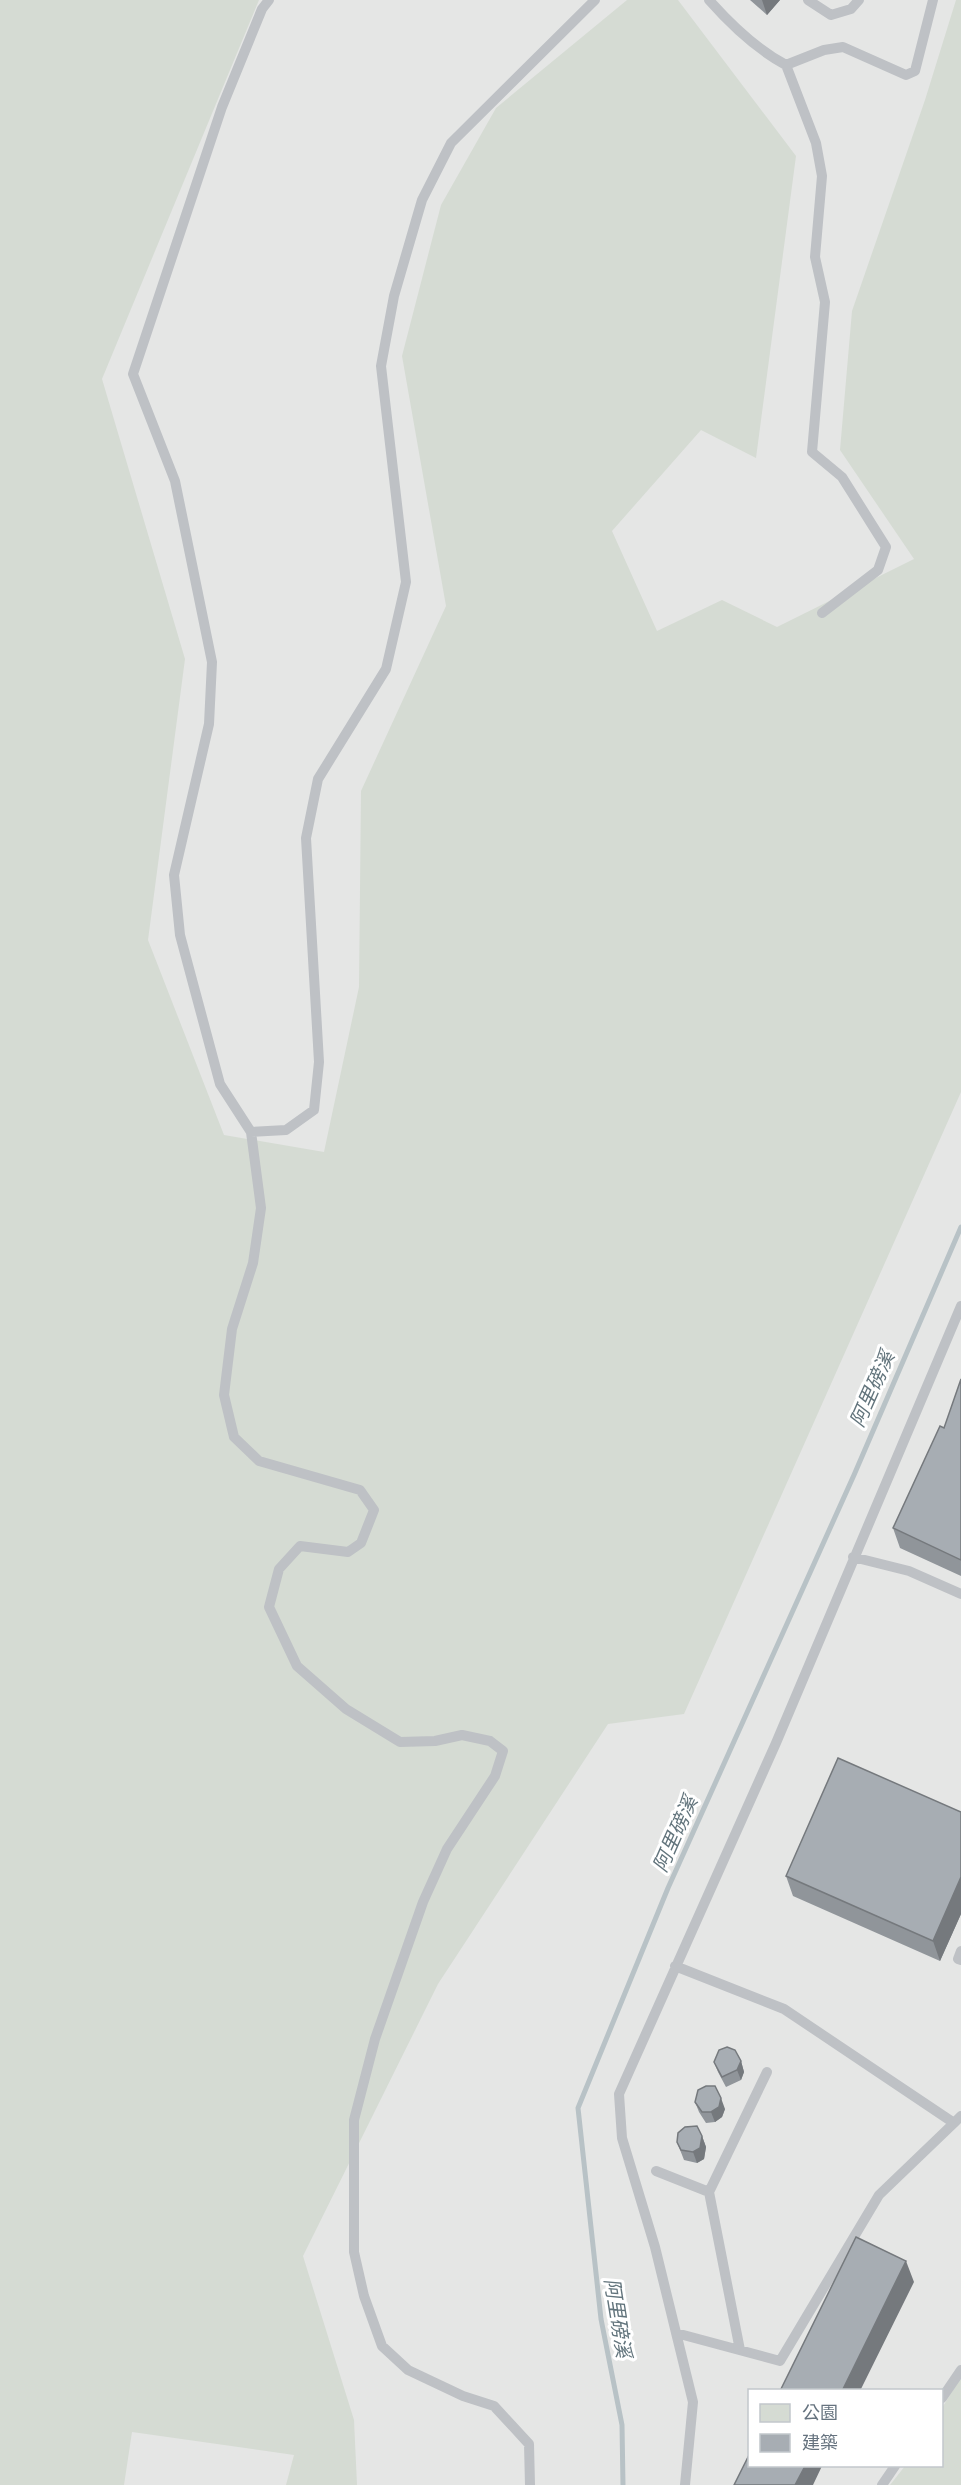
<svg xmlns="http://www.w3.org/2000/svg" width="961" height="2485" font-family="Montserrat,'Noto Sans TC',sans-serif">
<style>
.built{fill:#e5e6e5;fill-rule:evenodd}
.green{fill:#d5dbd3}
.lines{fill:none;stroke-linecap:round;stroke-linejoin:round}
.stream{stroke:#b8c2c6;stroke-width:5}
.service{stroke:#bec1c5;stroke-width:10}
.wall{fill:#90959a}
.shaded-wall{fill:#75797d}
.building{fill:#a7adb3;stroke:#75797d;stroke-width:1.5}
.labels{text-anchor:middle;dominant-baseline:central;stroke-width:6;stroke-linejoin:round;paint-order:stroke}
.water-label{font-size:20px;font-style:italic;fill:#62747c;stroke:#fff}
</style>
<rect width="100%" height="100%" fill="#f4f5f1"/>
<path class="built" d="M45,0H961V2485H64L165,1513L0,288ZM750,2390H942V2466H750Z"/>
<path class="green" d="M0,0H259L102,379L185,659L148,940L224,1135L324,1152L359,987L361,791L446,606L402,356L441,205L496,108L627,0H678L796,156L756,458L701,430L612,531L657,631L722,600L777,627L914,559L840,450L852,311L925,100L956,0H961V1092L684,1714L608,1724L438,1984L303,2256L354,2420L357,2485H286L294,2455L132,2432L124,2485H0Z
M961,2377V2485H890L905,2466H942V2408Z"/>
<g class="lines">
<path class="stream" d="M623,2485L622,2425L601,2319L578,2108L668,1888L854,1475L961,1227"/>
<path class="service" d="M269,0L262,9L222,107L133,374L175,481L212,662L209,724L174,875L180,935L220,1084L251,1132L286,1130L314,1110L319,1062L306,838L318,779L386,669L406,582L381,366L394,296L422,200L451,143L595,0
M709,0C732,26 756,49 786,65L824,50L843,47L906,75L915,71L933,0
M808,0L831,15L851,9L859,0
M786,65L816,143L822,176L815,257L825,302L812,452L842,477L886,547L878,570L822,613
M251,1132L261,1208L253,1263L232,1329L224,1395L234,1437L259,1461L360,1490L374,1510L361,1543L348,1552L300,1546L279,1569L269,1607L297,1666L346,1709L400,1742L435,1741L462,1735L490,1741L503,1751L495,1776L447,1849L423,1902L375,2039L354,2120V2252L364,2296L382,2346L408,2370L463,2396L494,2406L529,2444L530,2485
M853,1557L909,1571L961,1594
M961,1951L958,1959L961,1960
M675,1966L784,2009L954,2123L961,2116
M656,2171L709,2192
M676,2333L780,2361L879,2195L954,2123
M740,2350L709,2192L767,2072
M942,2398L961,2370
M685,2485L693,2402L655,2247L622,2138L619,2094L776,1743L961,1306
M882,2485L895,2466"/>
</g>
<path class="wall" d="M750,0H780L767,15Z
M961,1379V1576L900,1548L893,1528L944,1428Z
M961,1812V1914L940,1961L793,1896L786,1876Z
M741,2061L744,2072L741,2080L726,2087L718,2072L714,2062Z
M695,2102L725,2109L722,2117L715,2122L706,2123L699,2112Z
M702,2136L706,2147L704,2159L697,2163L684,2160L677,2142Z"/>
<path class="shaded-wall" d="M762,0H780L767,15Z
M961,1877V1914L940,1961L933,1941Z
M741,2061L744,2072L741,2080L737,2070Z
M721,2098L725,2109L722,2117L715,2122L711,2112Z
M702,2136L706,2147L704,2159L697,2163L693,2152Z
M906,2261L914,2282L860,2391H842Z
M805,2466H822L813,2485H795Z"/>
<path class="building" d="M961,1379V1560L893,1528L940,1426L944,1428Z
M838,1758L961,1812V1877L933,1941L786,1876Z
M727,2047L735,2050L741,2061L737,2070L722,2077L714,2062L719,2050Z
M706,2086H715L721,2098L719,2107L711,2112H702L695,2102L698,2090Z
M697,2126L702,2136L700,2148L693,2152L681,2150L677,2142L678,2133L685,2127Z
M856,2237L906,2261L842,2391H780Z
M750,2453V2466H805L795,2485H734Z"/>
<g class="labels">
<g class="water-label">
<text transform="translate(872 1389) rotate(-66)">阿里磅溪</text>
<text transform="translate(675 1834) rotate(-66)">阿里磅溪</text>
<text transform="translate(618 2318) rotate(81)">阿里磅溪</text>
</g>
</g>
<rect x="748" y="2389" width="195" height="78" fill="#ffffff" stroke="#c2c7cc" stroke-width="1.5"/>
<rect x="760" y="2404" width="30" height="18" fill="#d5dbd3" stroke="#c2c7cc" stroke-width="1.5"/>
<text x="802" y="2419" font-size="18" fill="#66737f">公園</text>
<rect x="760" y="2434" width="30" height="18" fill="#a7adb3" stroke="#c2c7cc" stroke-width="1.5"/>
<text x="802" y="2449" font-size="18" fill="#66737f">建築</text>
</svg>
